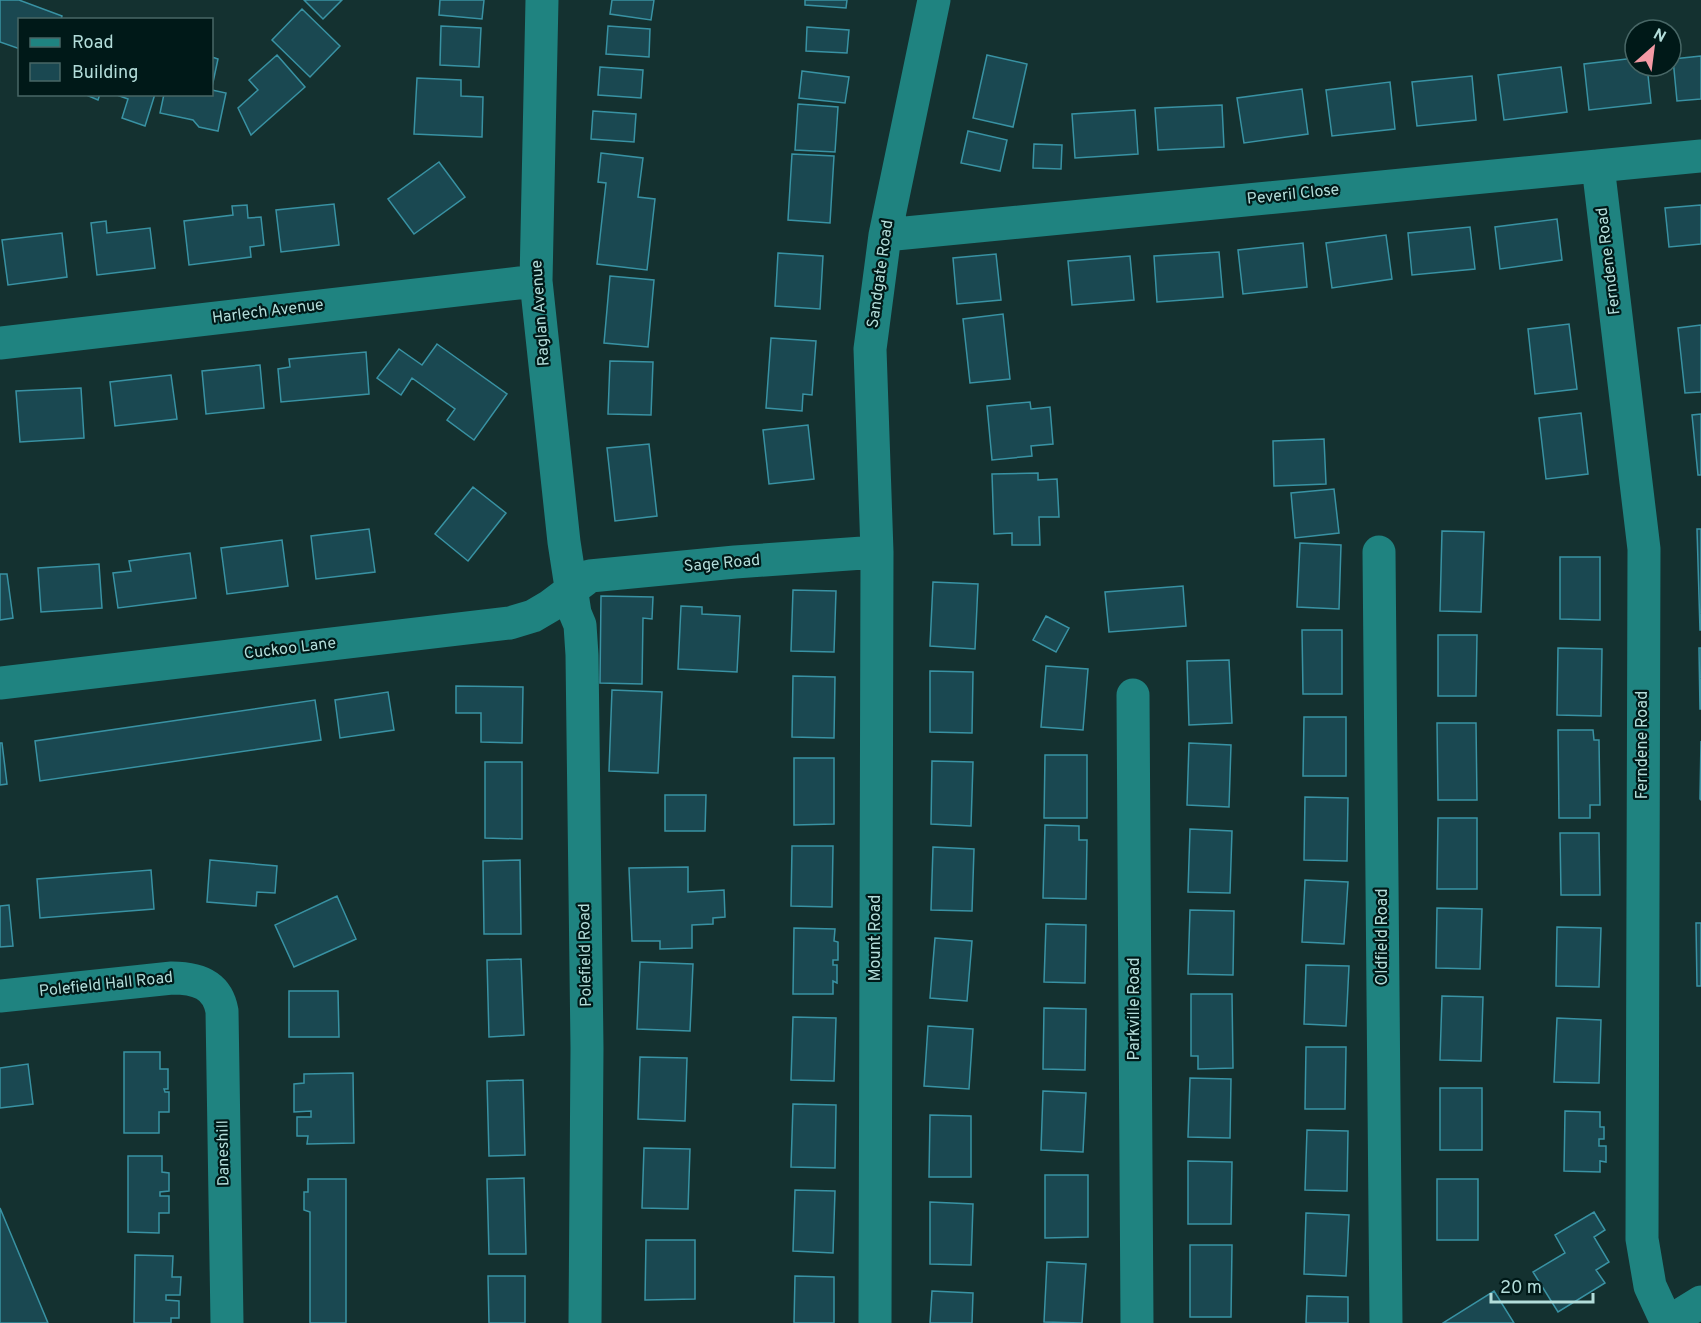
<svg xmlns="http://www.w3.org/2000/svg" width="1701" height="1323" font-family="Overpass,sans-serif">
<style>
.building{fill:#1a4851;stroke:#3992a3;stroke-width:1.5}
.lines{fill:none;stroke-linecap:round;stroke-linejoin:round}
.minor{stroke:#1f8380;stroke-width:33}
.labels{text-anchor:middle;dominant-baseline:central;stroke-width:4.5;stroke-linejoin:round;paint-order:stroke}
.street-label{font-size:16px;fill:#b3ddda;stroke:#001918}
</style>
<rect width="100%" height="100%" fill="#143130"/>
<path class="building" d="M0,0H19L62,16L61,20H20V49L0,42Z
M304,0H342L323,19Z
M440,0H484L482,19L439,15Z
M612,0H654L651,20L610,14Z
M805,0H847L846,8L805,5Z
M302,9L340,46L310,77L272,40Z
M441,26L481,28L479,67L440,65Z
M608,26L650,29L649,57L606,54Z
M807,27L849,30L847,53L806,51Z
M277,55L305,87L251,135L238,108L258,90L249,80Z
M987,55L1027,64L1013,127L973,118Z
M1701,56V99L1677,101L1673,59Z
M212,57L218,59L212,87Z
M1635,58V66H1647L1651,103L1589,110L1584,64Z
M600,67L643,70L641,98L598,95Z
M1561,67L1567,112L1504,120L1498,75Z
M802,71L849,77L845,103L799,98Z
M1472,76L1476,120L1417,126L1412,82Z
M417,78L461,80V96L483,97L482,137L414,134Z
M1390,82L1395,129L1332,136L1326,90Z
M1302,89L1308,134L1244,143L1237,98Z
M212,90L226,93L218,131L199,127L193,120L160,113L164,94H212Z
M84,94H100L98,100Z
M114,94H155L145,126L122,118L128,99Z
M798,104L838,107L835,152L795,150Z
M1222,105L1224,147L1158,150L1155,108Z
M1135,110L1138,154L1075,158L1072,114Z
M593,111L636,114L634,142L591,139Z
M968,131L1007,140L1000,171L961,163Z
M1034,144L1062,145L1061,169L1033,168Z
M601,153L643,158L638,197L655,199L647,270L597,264L606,183L598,182Z
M792,154L834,156L830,223L788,220Z
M439,162L465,197L414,234L388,199Z
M334,204L339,245L281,252L276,210Z
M247,205L248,218L261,217L264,245L250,247L251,257L189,265L184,221L233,215L232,206Z
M1701,205V244L1669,247L1665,208Z
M1557,219L1562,260L1500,269L1495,227Z
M106,221L107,233L150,228L155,268L97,275L91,223Z
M1470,227L1475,269L1412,275L1408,233Z
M62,233L67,277L8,285L2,240Z
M1386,235L1392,279L1332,288L1326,243Z
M1303,243L1307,287L1243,294L1238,250Z
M1219,252L1223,297L1157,302L1154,256Z
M778,253L823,256L820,309L775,306Z
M996,254L1001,300L957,304L953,258Z
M1130,256L1134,300L1072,305L1068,261Z
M610,276L654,280L648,347L604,343Z
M1003,314L1010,379L970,383L963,319Z
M1569,324L1577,389L1535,394L1528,329Z
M1701,325V392L1685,393L1678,328Z
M771,338L816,341L812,395L803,394L802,411L766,408Z
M437,344L507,394L474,440L447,420L455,409L412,378L401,395L377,378L399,349L422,365Z
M366,352L369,394L281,402L278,369L290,367L289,359Z
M610,361L653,362L651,415L608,414Z
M260,365L264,408L206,414L202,371Z
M171,375L177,419L115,426L110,382Z
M81,388L84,438L20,442L16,391Z
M1030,402L1031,409L1050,407L1053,444L1031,446L1032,456L992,460L987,406Z
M1581,413L1588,474L1546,479L1539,418Z
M1701,414V475H1698L1692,415Z
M808,425L814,479L769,484L763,430Z
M1324,439L1326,484L1274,486L1273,441Z
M649,444L657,516L615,521L607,448Z
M1038,473V480L1057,479L1059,517H1039L1040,545H1012V533L994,534L992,474Z
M473,487L506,513L468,561L435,534Z
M1334,489L1339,533L1295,538L1291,493Z
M369,529L375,572L316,579L311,536Z
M1697,529H1701V630H1700Z
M1442,531L1484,532L1481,612L1440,611Z
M282,540L288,586L227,594L221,548Z
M1300,543L1341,545L1339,609L1297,607Z
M190,553L196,598L118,608L113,573L131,571L129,561Z
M1560,557H1600V620L1560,619Z
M99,564L102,608L41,612L38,568Z
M0,574H7L13,618L0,620Z
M933,582L978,584L975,649L930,646Z
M1183,586L1186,626L1109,632L1105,592Z
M793,590L836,591L834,652L791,651Z
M601,596L653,597L652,619L643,618L642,684L600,683Z
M681,606L702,607V614L740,616L737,672L678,669Z
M1046,616L1069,628L1056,652L1033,640Z
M1302,630H1342V694H1303Z
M1438,635H1477L1476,696H1438Z
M1558,648L1602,649L1601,716L1557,715Z
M1699,648H1701V709H1700Z
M1229,660L1232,723L1189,725L1187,661Z
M1046,666L1088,669L1083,730L1041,727Z
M930,671L973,672L972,733L930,732Z
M793,676L835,677L834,738L792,737Z
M456,686L523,687L522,743L481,742V713H456Z
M612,690L662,692L658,773L609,771Z
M388,692L394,730L340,738L335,700Z
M315,700L321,740L40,781L35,741Z
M1304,717H1346V776H1303Z
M1437,723H1476L1477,800H1438Z
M1558,730H1593L1594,740H1599L1600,805H1590V818H1559Z
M1701,741V800L1700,799Z
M0,743H2L7,784L0,785Z
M1189,743L1231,745L1229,807L1187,805Z
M1045,755H1087V818H1044Z
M794,758H834V824L794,825Z
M932,761L973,762L971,826L931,824Z
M485,762H522V839L485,838Z
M665,795H706L705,831H665Z
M1305,797L1348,798L1347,861L1304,860Z
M1438,818H1477V889H1437Z
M1045,825L1079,826V840H1087L1086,899L1043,898Z
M1190,829L1232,831L1230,893L1188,892Z
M1560,833H1599L1600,895H1561Z
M792,846H833L832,907L791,906Z
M933,847L974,849L972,911L931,910Z
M210,860L277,866L275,893L257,892L256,906L207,902Z
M520,860L521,934H484L483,861Z
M688,867V892L724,890L725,917L713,918V924L692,925V948L660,949V941H632L629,868Z
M151,870L154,909L40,918L37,879Z
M1305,880L1348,882L1344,944L1302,942Z
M337,896L356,939L294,967L275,925Z
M9,905L13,946L0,947V906Z
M1437,908L1482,909L1480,969L1436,968Z
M1190,910L1234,911L1233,975L1188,974Z
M1696,923H1701V986H1697Z
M1046,924L1086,925L1085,983L1044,982Z
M1557,927L1601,928L1599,987L1556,986Z
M794,928L835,929L834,941L838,942V960H833V965H837V983L833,981V994H793Z
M935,938L972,941L967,1001L930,998Z
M521,959L524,1035L489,1037L487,960Z
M640,962L693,964L690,1031L637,1029Z
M1306,965L1349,966L1346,1026L1304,1024Z
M289,991H338L339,1037H289Z
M1191,994H1232L1233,1068L1198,1069V1056H1191Z
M1442,996L1483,997L1481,1061L1440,1060Z
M1044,1008L1086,1009L1085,1070L1043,1069Z
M793,1017L836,1018L834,1081L791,1080Z
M1557,1018L1601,1020L1599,1083L1554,1082Z
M928,1026L973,1029L969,1089L924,1086Z
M1306,1047H1346L1345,1109H1305Z
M124,1052H160V1069H168V1089H164L165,1092H169V1112H159V1133H124Z
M640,1057L687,1058L685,1121L638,1119Z
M28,1064L33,1104L0,1108V1068Z
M353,1073L354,1143L307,1144L308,1136H297V1117H311V1111L294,1112V1084L304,1083V1074Z
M1190,1078L1231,1079L1230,1138L1188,1137Z
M523,1080L525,1155L489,1156L487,1081Z
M1440,1088H1482V1150H1440Z
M1043,1091L1086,1093L1083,1152L1041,1150Z
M793,1104L836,1105L835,1168L791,1167Z
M1565,1111L1600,1112V1127H1604V1139H1599V1146H1606V1162L1600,1161V1172L1564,1171Z
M930,1115L971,1116V1177H929Z
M1307,1130L1348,1131L1347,1191L1305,1190Z
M644,1148L690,1149L688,1209L642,1208Z
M128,1156H162V1172L169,1173V1191L160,1192V1196H169V1213H159V1233L128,1232Z
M1188,1161L1232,1162L1231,1224H1188Z
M1045,1175H1088V1237L1045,1238Z
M524,1178L526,1254H489L487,1179Z
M308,1179H346V1323H310V1212L304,1210V1192H308Z
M1437,1179H1478V1240H1437Z
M795,1190L835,1191L833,1253L793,1251Z
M930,1202L973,1204L971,1265L930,1264Z
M0,1208L48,1323H0Z
M1594,1212L1605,1230L1594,1237L1609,1262L1596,1270L1605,1283L1558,1312L1533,1272L1565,1253L1555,1235Z
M1306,1213L1349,1215L1346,1276L1304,1274Z
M646,1240H695V1299L645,1300Z
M1190,1245H1232L1231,1317H1190Z
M135,1255L173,1256L172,1277H181L180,1295H166V1300L179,1301V1318H171V1323H134Z
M1047,1262L1086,1264L1082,1323L1044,1322Z
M488,1276H525V1323H489Z
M795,1276L834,1277V1323H794Z
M932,1291L973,1293L972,1323H930Z
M1494,1291L1514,1323H1443Z
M1307,1296L1348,1297V1323H1306Z"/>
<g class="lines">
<path class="minor" d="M542,0L536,281L564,542L575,613L580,625L582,655L587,1048L585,1323
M1598,166L1644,549L1642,1239L1650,1286L1667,1323
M885,235L1701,156
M0,343L536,281
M1379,552L1386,1323
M0,683L510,623L533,616L550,606L590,576L735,562L877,552
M1133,695L1137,1323
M0,996L172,978C197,978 217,984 222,1011L227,1323
M875,1323L877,552L870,349L885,235L934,0
M1667,1323L1701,1302"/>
</g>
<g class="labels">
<g class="street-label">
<text transform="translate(1293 195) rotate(-6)">Peveril Close</text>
<text transform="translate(1609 261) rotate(-97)">Ferndene Road</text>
<text transform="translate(881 274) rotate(-82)">Sandgate Road</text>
<text transform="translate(268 312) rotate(-7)">Harlech Avenue</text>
<text transform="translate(541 313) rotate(-94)">Raglan Avenue</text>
<text transform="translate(722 564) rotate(-5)">Sage Road</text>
<text transform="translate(290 649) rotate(-7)">Cuckoo Lane</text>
<text transform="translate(1643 745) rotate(-90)">Ferndene Road</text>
<text transform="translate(1383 937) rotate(-90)">Oldfield Road</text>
<text transform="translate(876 938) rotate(-90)">Mount Road</text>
<text transform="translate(586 955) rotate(-91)">Polefield Road</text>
<text transform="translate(106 985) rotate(-6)">Polefield Hall Road</text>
<text transform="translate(1135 1009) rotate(-90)">Parkville Road</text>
<text transform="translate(224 1153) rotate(-91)">Daneshill</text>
</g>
</g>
<rect x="18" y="18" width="195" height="78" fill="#001918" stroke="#486766" stroke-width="1.5"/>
<rect x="30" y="38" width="30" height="9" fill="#1f8380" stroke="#486766" stroke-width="1.5"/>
<text x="72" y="48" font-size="18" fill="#b3ddda">Road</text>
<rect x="30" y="63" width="30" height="18" fill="#1a4851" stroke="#486766" stroke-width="1.5"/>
<text x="72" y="78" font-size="18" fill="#b3ddda">Building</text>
<g transform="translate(1653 48) rotate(28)"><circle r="28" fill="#001918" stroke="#486766" stroke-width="1.5"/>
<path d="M0-4.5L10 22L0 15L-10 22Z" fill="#f49aa5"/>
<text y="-9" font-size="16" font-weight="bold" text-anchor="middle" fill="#b3ddda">N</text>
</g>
<path d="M1491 1293v9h102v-9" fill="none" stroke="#b3ddda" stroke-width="3"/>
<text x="1500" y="1293" font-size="18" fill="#b3ddda" stroke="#001918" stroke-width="4.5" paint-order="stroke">20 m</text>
</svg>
